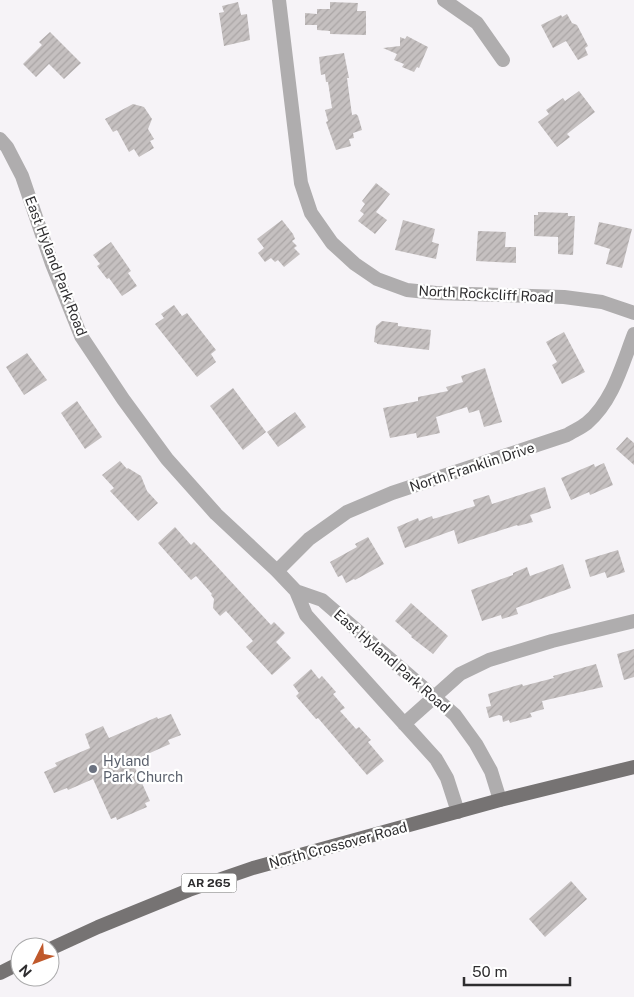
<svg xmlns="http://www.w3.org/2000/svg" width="634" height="997" font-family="'Public Sans',sans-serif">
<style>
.building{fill:url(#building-hatch)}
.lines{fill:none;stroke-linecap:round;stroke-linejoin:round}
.minor{stroke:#afadae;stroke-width:14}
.primary{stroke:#767373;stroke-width:14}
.worship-dot{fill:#6b7280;stroke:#fff;stroke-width:2}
.labels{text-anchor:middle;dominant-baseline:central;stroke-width:4.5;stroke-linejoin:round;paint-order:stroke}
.shield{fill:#fff;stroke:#6d6c6d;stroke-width:1}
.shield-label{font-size:12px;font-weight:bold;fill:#2e2d2f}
.street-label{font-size:14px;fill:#2e2d2f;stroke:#fff}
.worship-label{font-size:14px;fill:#5b616d;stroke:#fff;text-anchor:start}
</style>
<defs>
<pattern id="building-hatch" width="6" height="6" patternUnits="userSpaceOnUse" patternTransform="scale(1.25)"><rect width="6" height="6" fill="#c5c0c0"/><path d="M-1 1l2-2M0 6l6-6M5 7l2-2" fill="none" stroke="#aaa5a5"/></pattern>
</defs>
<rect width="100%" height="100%" fill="#f6f3f7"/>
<path class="building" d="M238,2L241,15L247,14L250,40L224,46L219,13L224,12L222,6Z
M330,2L358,3L357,11H366V35L330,34V31L317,30V25H305V13L317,14V9H330Z
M567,14L572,23L577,25L588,46L585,48L588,55L578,60L566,41L553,48L541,25L561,15L562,17Z
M50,32L81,63L64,79L49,64L36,77L23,64L42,45L39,42Z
M407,36L428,47L419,68L417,67L414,72L402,67L404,64L394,60L397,54L383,48L400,46V37L405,39Z
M344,53L349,78H347L352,115L356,114L358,116L362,130L353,133L354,138L349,139L351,146L336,150L326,122L328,121L325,110L332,108L328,82H326L325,74L321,75L319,57Z
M579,91L595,112L567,134L570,137L557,147L538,122L549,114L546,110L563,98L565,101Z
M133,104L144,107L152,119L148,129L154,139L150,141L154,148L139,157L134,149L129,152L117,130L113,132L105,119Z
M376,183L390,194L376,212L387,220L375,234L358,221L364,214L360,211L365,204L362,201Z
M538,212L568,213V216H575L573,255L558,254V237L534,236V215H538Z
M282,220L293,234L295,239L292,241L297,246L294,248L300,254L284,267L278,260L275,262L271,258L265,262L258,253L264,248L257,239Z
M403,220L435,229L432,242L439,244L436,259L395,250Z
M599,222L632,229L622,268L606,264L610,249L594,244Z
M478,231L506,232L505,247H516V263L476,261Z
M111,242L131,271L128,273L137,286L122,296L109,278L107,279L97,266L100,264L93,255Z
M174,305L182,316L187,313L216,350L211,354L216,362L197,377L155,324L164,318L161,314Z
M382,321L398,323V326L431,330L429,350L377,344V343L374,342L376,326Z
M564,332L585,372L562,384L552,365L557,362L546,342Z
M27,353L47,380L24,395L6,367Z
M485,368L502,422L484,427L479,410L469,413L467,407L436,417L440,433L417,438L416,433L390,438L383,408L418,401V397L448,391L446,387L463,382L461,376Z
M233,388L266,432L243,450L210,406Z
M77,401L102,437L85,449L61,413Z
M295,412L306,427L278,447L267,432Z
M627,437L634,443V465L616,449Z
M120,461L127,469L128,468L141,476L147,491L158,503L138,521L110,491L114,488L102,475Z
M604,463L613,485L590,495L589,492L571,500L561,478L594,464L595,467Z
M545,487L551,508L530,515L533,522L518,526L517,525L458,544L454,530L405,548L397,527L418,518L419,521L432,516L433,519L475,506L473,500L489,495L492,504Z
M175,527L191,545L194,542L200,548L271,625L274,622L285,633L276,642L291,658L272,675L246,647L253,641L226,611L220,616L213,608L214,599L211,595L212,594L196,576L191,580L158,543Z
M368,537L384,564L355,580L354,579L346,583L342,575L338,577L330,562L357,547L355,544Z
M618,550L625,572L607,578L605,572L590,577L585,560Z
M563,564L571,588L516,608L518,614L502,619L501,615L482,621L471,590L513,575V573L527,567L530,576Z
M411,603L448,636L433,654L411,637L412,636L395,621Z
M634,649V677L624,680L617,654Z
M596,664L603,687L542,701L544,709L530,713L532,717L513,722L510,723L509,720L503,722L502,716L499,715L489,718L486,707L491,706L488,694L522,684L523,686L554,678L553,676Z
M311,669L319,679L322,676L336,692L333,694L345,708L340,711L356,729L359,727L371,740L368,742L384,761L367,775L318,718L316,719L296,696L299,693L293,685Z
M171,714L181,735L168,740L170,744L132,761L150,801L145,803L147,807L117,820L116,817L111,819L93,779L68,790L67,788L54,793L44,772L57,766L55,763L90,748L85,734L103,726L109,738L157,717L158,719Z
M571,881L587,899L545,937L529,919Z"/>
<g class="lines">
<path class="minor" d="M279,0L301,183L311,213L332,243L355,264L377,279L407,290L436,293L564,297L602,302L634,313
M444,0L477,23L503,60
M0,139L7,147L22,176L52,264L81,336L123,399L167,459L216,514L277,571L296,591L306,615L436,759L447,778L458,812
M277,571L309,539L347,512L392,493L567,435C573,431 581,428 587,423C613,401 622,365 634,334
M296,591L322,600L455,715L476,744L491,771L500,800
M404,724L460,674L489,660L552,641L634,621"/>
<path class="primary" d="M50,949L98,927L189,890L253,868L500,800L634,767
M0,973L20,963"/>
</g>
<circle class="worship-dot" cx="93" cy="769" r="5"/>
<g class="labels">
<rect class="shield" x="181.5" y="873.5" width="55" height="19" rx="4"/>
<g class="shield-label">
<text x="209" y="883">AR 265</text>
</g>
<g class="street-label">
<text transform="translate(56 266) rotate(69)">East Hyland Park Road</text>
<text transform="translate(486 294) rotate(3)">North Rockcliff Road</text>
<text transform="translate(472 467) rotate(-18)">North Franklin Drive</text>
<text transform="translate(392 661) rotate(41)">East Hyland Park Road</text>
<text transform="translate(338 845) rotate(-15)">North Crossover Road</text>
</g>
<g class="worship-label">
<text x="103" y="761">Hyland<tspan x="103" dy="16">Park Church</tspan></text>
</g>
</g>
<g transform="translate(35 962) rotate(228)"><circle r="24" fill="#ffffff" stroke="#ababac"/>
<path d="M0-4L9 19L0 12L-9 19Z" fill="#c0592c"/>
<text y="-8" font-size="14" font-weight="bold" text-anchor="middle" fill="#2e2d2f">N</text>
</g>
<path d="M464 977v8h106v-8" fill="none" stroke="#2e2d2f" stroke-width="2.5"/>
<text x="472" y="977" font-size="15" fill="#2e2d2f" stroke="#ffffff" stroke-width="4" paint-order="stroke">50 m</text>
</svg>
